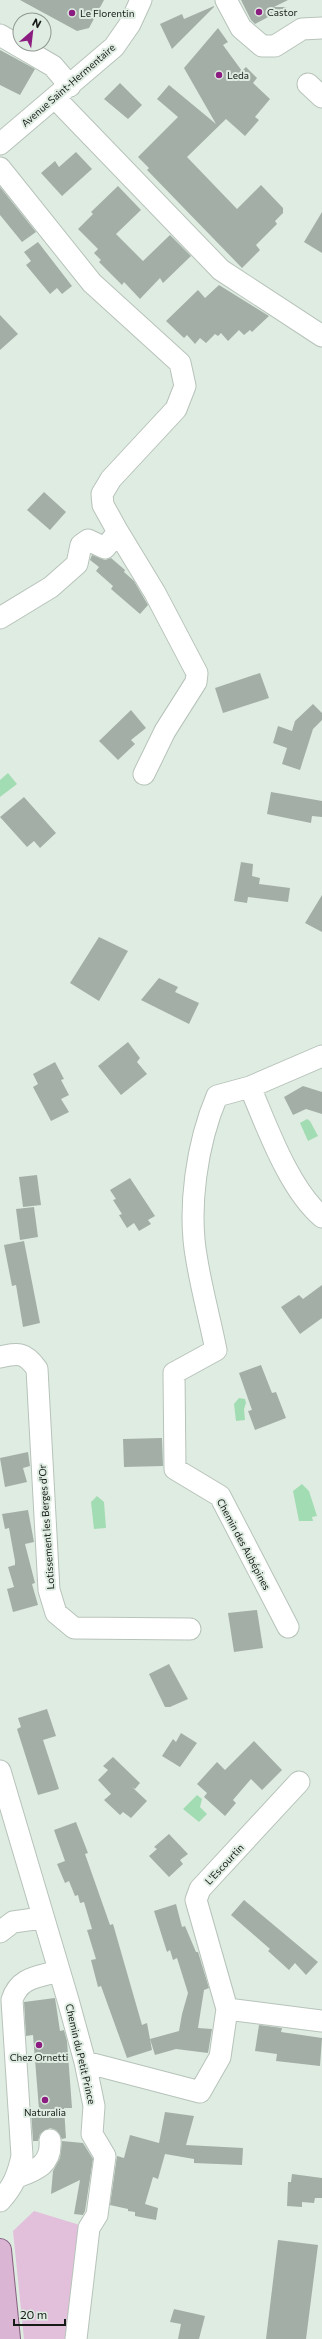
<svg xmlns="http://www.w3.org/2000/svg" width="322" height="2339" font-family="Commissioner,sans-serif">
<style>
.green{fill:#e2c0db}
.water{fill:#a2dcb3}
.building{fill:#a3afa6}
.lines{fill:none;stroke-linecap:round;stroke-linejoin:round}
.minor-casing{stroke:#b7c3ba;stroke-width:23}
.major-casing{stroke:#85617f;stroke-width:24}
.minor{stroke:#fff;stroke-width:21}
.major{stroke:#dab6d4;stroke-width:22}
.poi-dot{fill:#8b1c80;stroke:#dfece2;stroke-width:1.5}
.labels{text-anchor:middle;dominant-baseline:central;stroke-width:4;stroke-linejoin:round;paint-order:stroke}
.poi-label{font-size:10px;fill:#161b17;stroke:#dfece2;text-anchor:start}
.street-label{font-size:10px;fill:#161b17;stroke:#dfece2}
</style>
<rect width="100%" height="100%" fill="#dfece2"/>
<path class="green" d="M34,2211L83,2226L65,2339H24L13,2231Z"/>
<path class="water" d="M8,773L17,784L0,797V780Z
M307,1119L310,1121L318,1136L308,1141L300,1123Z
M239,1398L245,1399L246,1403L244,1409L245,1420L236,1421L234,1404Z
M302,1484L309,1491L317,1516L312,1517L313,1521H299L293,1491Z
M97,1496L104,1502L106,1528L94,1529L91,1502Z
M197,1795L202,1799L200,1807L207,1814L199,1822L183,1809Z"/>
<path class="building" d="M20,0H104L89,28L77,31Z
M241,0H288L274,7H287L255,24L251,20Z
M214,6V7L172,49L160,24L182,14L184,19Z
M218,28L228,42L223,45L242,71L246,67L257,78L253,83L270,99L255,117L259,120L245,136L226,119L187,157L237,209L261,185L283,208V213L275,221L277,224L256,245L260,250L242,268L147,170L149,168L138,157L178,117L157,99L169,85L216,124L184,68Z
M0,50L35,69L20,95L0,85Z
M120,83L142,105L128,119L104,99Z
M76,152L92,169L62,196L41,173L55,161L59,167Z
M118,186L141,210L116,234L143,261L170,235L191,256L163,283L160,278L140,299L124,282L122,285L99,262L101,260L94,253L98,249L78,229L93,214L91,212Z
M0,187L36,232L22,242L0,215Z
M322,212V253L304,242Z
M38,242L72,286L62,294L57,288L50,294L26,265L31,261L24,252Z
M219,285L269,316L252,332L250,330L244,335L239,330L228,341L221,333L218,336L215,334L206,343L200,338L195,344L187,335L184,338L166,321L198,290L205,298Z
M0,315L18,334L0,350Z
M44,492L66,512L50,530L27,510Z
M92,555L105,560L111,558L125,570L124,572L134,581L148,605L140,614L111,589L113,586L96,571L99,567L90,560Z
M260,673L269,698L223,713L215,688Z
M313,704L322,713V720L313,729L300,770L282,764L287,748L273,743L278,726L292,731L295,721Z
M131,710L146,728L131,740L135,744L118,760L99,741Z
M271,792L322,801V817L312,816L311,823L267,814Z
M24,797L56,833L40,848L34,841L27,847L0,817Z
M241,862L253,864L252,876L260,878L259,884L290,888L288,902L248,897L247,903L234,901Z
M322,895V932L305,923Z
M99,937L128,951L99,1001L70,983Z
M159,978L178,987L175,992L199,1003L189,1024L141,1000Z
M128,1042L140,1058L137,1062L147,1074L121,1095L98,1066Z
M55,1062L64,1079L61,1080L69,1095L61,1099L69,1112L51,1121L33,1087L38,1084L33,1074Z
M303,1086L322,1092V1114L306,1109L293,1115L284,1097Z
M37,1175L41,1205L23,1207L19,1177Z
M130,1178L155,1216L148,1220L151,1224L139,1231L134,1223L127,1228L119,1215L122,1214L113,1200L116,1199L110,1190Z
M34,1207L38,1237L20,1240L16,1209Z
M24,1241L40,1323L23,1327L16,1285L12,1286L4,1245Z
M322,1285V1318L300,1334L281,1307L299,1295L303,1299Z
M261,1365L272,1393L276,1392L286,1418L255,1430L248,1411L252,1410L239,1373Z
M162,1438L163,1466L124,1467L123,1439Z
M28,1452L30,1466L23,1468L27,1482L5,1487L0,1458Z
M28,1510L34,1542L25,1544L35,1583L32,1584L38,1605L13,1612L7,1589L14,1587L8,1567L15,1565V1561L9,1528L5,1529L2,1514Z
M257,1610L263,1648L234,1652L228,1613Z
M169,1664L188,1699L170,1707H165L149,1674Z
M47,1709L56,1736L43,1740L59,1789L38,1795L17,1729L21,1727L18,1718Z
M181,1733L197,1743L180,1767L162,1756L173,1739L176,1742Z
M254,1741L282,1770L262,1790L251,1779L233,1800L236,1803L225,1816L204,1797L207,1793L197,1784L217,1762L225,1770Z
M113,1757L140,1783L135,1789L132,1787L147,1801L131,1818L123,1812L120,1815L104,1800L111,1794L98,1780L108,1770L103,1766Z
M76,1822L88,1853L85,1854L110,1925L113,1924L142,2025L147,2023L152,2050L127,2058L101,1986L98,1987L91,1960L96,1959L87,1930L92,1929L84,1902L80,1903L78,1895L75,1896L69,1881L65,1883L57,1864L65,1861L54,1830Z
M169,1834L188,1854L180,1860L183,1864L169,1877L149,1856L157,1849L154,1847Z
M244,1900L318,1962L306,1975L295,1963L289,1970L268,1951L270,1949L231,1915Z
M176,1904L182,1927L185,1926L196,1952H198L209,1988L204,1990L198,2028L212,2029L208,2053L176,2049L155,2055L150,2039L179,2031L182,2014L188,1993L177,1958L173,1960L170,1950L167,1952L154,1911Z
M55,1998L60,2031L64,2030L67,2041L72,2108H64L66,2138L62,2139L56,2130L50,2128L40,2134L38,2141H33L31,2110L39,2109L33,2035L26,2036L24,2002Z
M259,2025L282,2028L281,2032L322,2038L320,2066L276,2061L277,2054L255,2051Z
M165,2112L194,2116L186,2145L243,2148L242,2165L194,2163V2159L165,2154L158,2179L153,2177L145,2204L158,2208L156,2220L135,2216V2212L128,2211V2209L110,2205L117,2156L124,2158L130,2135L159,2143Z
M62,2141L83,2143L93,2159L85,2211L83,2215L74,2214L80,2180L51,2194L53,2171L60,2158Z
M292,2174L322,2178V2198H315L314,2203L302,2202V2207L287,2206L288,2182H291Z
M278,2240L318,2245L306,2339H266Z
M174,2309L205,2316L199,2339H178L181,2324L170,2322Z"/>
<g class="lines">
<g class="minor-casing">
<path id="minor" d="M226,0L241,28L262,46H275L302,29L322,28
M0,35L53,66L70,86
M308,84L322,97
M55,98L221,270L322,336
M0,144L114,47L130,24L141,0
M0,168L92,283L180,363L185,386L176,409L111,479L102,494L103,505L118,532L105,548L88,540L81,545L77,564L51,587L0,618
M118,532L155,593L197,673L196,682L165,731L144,774
M250,1087C267,1127 289,1189 322,1217
M0,1357C19,1353 25,1352 37,1369L49,1590L56,1613L74,1628L190,1629
M288,1627L220,1496L175,1469L174,1373L216,1350C210,1320 202,1291 197,1261C187,1209 197,1143 217,1096L250,1087L322,1056
M0,1771L68,2000L85,2062L94,2106L92,2134L105,2156L97,2215L89,2228L76,2339
M0,1932L13,1922L42,1918
M227,2009L322,2021
M85,2062L200,2092L220,2057L227,2009L196,1900L200,1889L299,1782
M17,2177C37,2170 52,2164 50,2140
M0,2201C13,2187 18,2175 22,2156L12,2000C19,1977 38,1977 59,1971"/>
</g>
<g class="major-casing">
<path id="major" d="M0,2250L9,2339"/>
</g>
<use href="#minor" class="minor"/>
<use href="#major" class="major"/>
</g>
<g class="poi-dot">
<circle cx="259" cy="12" r="4"/>
<circle cx="72" cy="13" r="4"/>
<circle cx="219" cy="75" r="4"/>
<circle cx="39" cy="2045" r="4"/>
<circle cx="45" cy="2100" r="4"/>
</g>
<g class="labels">
<g class="poi-label">
<text x="267" y="12">Castor</text>
<text x="80" y="13">Le Florentin</text>
<text x="227" y="75">Leda</text>
<text x="39" y="2057" text-anchor="middle">Chez Ornetti</text>
<text x="45" y="2112" text-anchor="middle">Naturalia</text>
</g>
<g class="street-label">
<text transform="translate(68 85) rotate(-41)">Avenue Saint-Hermentaire</text>
<text transform="translate(46 1527) rotate(-94)">Lotissement les Berges d'Or</text>
<text transform="translate(244 1544) rotate(62)">Chemin des Aubépines</text>
<text transform="translate(224 1864) rotate(-47)">L'Escourtin</text>
<text transform="translate(81 2054) rotate(77)">Chemin du Petit Prince</text>
</g>
</g>
<g transform="translate(32 32) rotate(28)"><circle r="19" fill="#dfece2" stroke="#8f9891"/>
<path d="M0-3L7 15L0 10L-7 15Z" fill="#8b1c80"/>
<text y="-6" font-size="11" font-weight="bold" text-anchor="middle" fill="#161b17">N</text>
</g>
<path d="M14 2319v6h51v-6" fill="none" stroke="#161b17" stroke-width="2"/>
<text x="20" y="2319" font-size="12" fill="#161b17" stroke="#dfece2" stroke-width="3" paint-order="stroke">20 m</text>
</svg>
